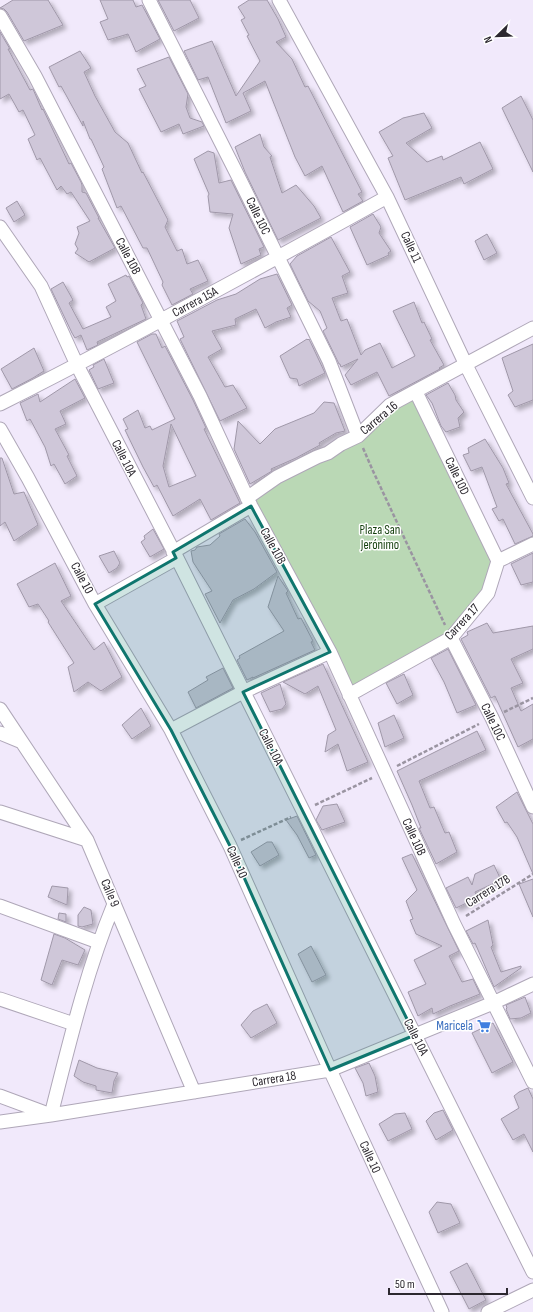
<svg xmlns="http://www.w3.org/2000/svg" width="533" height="1312" font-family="'Sofia Sans Condensed',sans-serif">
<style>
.green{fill:#bad8b5}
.building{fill:#cfc7d9;stroke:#a098a9;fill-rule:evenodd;filter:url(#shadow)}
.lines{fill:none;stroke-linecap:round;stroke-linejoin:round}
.street-casing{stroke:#afa7b8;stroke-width:15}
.path{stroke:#9a94a1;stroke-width:2.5;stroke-dasharray:4 2;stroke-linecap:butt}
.street{stroke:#fff;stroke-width:13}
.marked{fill:#0f766e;fill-opacity:0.2;stroke:#0f766e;stroke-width:3;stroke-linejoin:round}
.labels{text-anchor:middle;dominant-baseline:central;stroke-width:3;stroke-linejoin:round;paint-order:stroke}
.street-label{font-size:13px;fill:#2c282f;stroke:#fff}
.park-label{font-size:13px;fill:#133e0c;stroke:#fff}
.shop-label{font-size:13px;fill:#366cbe;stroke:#fff;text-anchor:end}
</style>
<defs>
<filter id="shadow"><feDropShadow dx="3.5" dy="3.5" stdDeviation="2" flood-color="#0004"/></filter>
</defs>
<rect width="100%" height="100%" fill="#f1e9fb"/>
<path class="green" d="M416,393L496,558L485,591L452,634L351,691L250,498L392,407Z"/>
<path class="building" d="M13,0H48L63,25L24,41L7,12L4,9L0,8Z
M100,0H133L136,7L142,5L160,39L136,52L128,34L108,40L100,22L108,19Z
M158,0H190L199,18L174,31Z
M249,0H267L278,19L286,37L276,42L292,59L305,87L308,86L362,192L358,194L363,201L343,212L322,166L305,176L295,157L265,81L243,93L251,111L226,123L208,77L198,80L184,51L212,41L236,96L260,61L247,36L249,35L241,20L245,18L238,7Z
M0,32L10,49H8L30,90L33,89L42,110L43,109L69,164L71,163L81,182L82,185V192L86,193L99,218H98L115,248L89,262L75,253L78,249L75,244L79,233L77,227L90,221L71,192L67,194L61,186L57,190L40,158L37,160L28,139L35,135L23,110L19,112L9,94L0,99Z
M80,51L91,68L84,72L95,96L115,132L128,143L142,173L143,172L168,220L165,227L177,251L182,249L187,264L198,260L208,281L190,289L193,294L172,305L162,285L163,282L147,248H143L121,206L117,208L102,169L104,167L91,139H90L83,121V126L61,86L59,87L49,67Z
M169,57L188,94L186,107L190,118L202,122L204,126L183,134L179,124L161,132L139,89L146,86L137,69Z
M521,96L533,120V172L502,108Z
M424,113L432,128L406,143L427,162L442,156L443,160L480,142L493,169L464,184L461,177L405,200L388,158L393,156L379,132L403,118Z
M260,134L264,147L272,156L270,157L282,193L296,185L314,206L321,218L278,240L245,172L235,147Z
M208,151L214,153L219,183L231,180L264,247L259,249L261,255L241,264L229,228L233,214L210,212L208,196L209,194L194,159Z
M17,201L25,215L14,222L6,208Z
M373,214L381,227L379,233L391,251L388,253L389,255L367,265L350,227Z
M487,234L497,253L484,260L475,241Z
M331,237L350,272L342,276L348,293L332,298L341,321L347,319L361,355L365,350L380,343L392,368L415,356L393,311L414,302L422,323L424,322L432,339L430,340L444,365L439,368L440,369L389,396L377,372L351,385L345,375L358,359L341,367L340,364H339L323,331L327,328L320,311L308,301L290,264L297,256Z
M277,274L292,305L287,308L291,317L276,322L265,328L256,309L235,319L236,325L212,331L222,349L208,357L225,387L233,385L247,408L220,421L180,339L184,337L177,321L217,300L236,294L260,279Z
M126,275L127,277L129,276L143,303L141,305L146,319L97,342L98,345L87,350L81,335L75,338L72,333L51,289L63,282L73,300L69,303L83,329L111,317L106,307L116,301L108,284Z
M152,334H156L162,348L165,346L193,400L206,428L204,429L240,503L211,520L200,499L173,516L157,485L154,487L143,467L125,430L128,429L123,419L138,410L145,428L150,426L152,430L175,419L137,342ZM171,424L196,476L169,487L163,466Z
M307,339L308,340L309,339L325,373L299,386L297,379L290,378L280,356Z
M533,344V400L515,407L508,395L513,391L502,358Z
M34,348L44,371L33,378L12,389L1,369Z
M104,359L114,383L98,389L89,370L94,367L93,365Z
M75,379L85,398L60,411L66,424L55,429L69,455L67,456L77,476L65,484L54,464L51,466L45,447L30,419L27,421L20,403L38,394L40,402Z
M448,383L455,395L456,400L464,412L458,418L460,427L446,432L441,426L432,403L426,395Z
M324,402L334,403L345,431L336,433L319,443L320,445L296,458L271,469L272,471L250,484L234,449L238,421L260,444L275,429L314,413Z
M485,439L503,468L509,483L506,484L533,534V536L515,544L503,519L499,521L492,509L497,507L482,467L471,471L463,455L469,453L468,448Z
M0,458H2L14,494L24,492L38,525L14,541L5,522L0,526Z
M245,519L255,532L277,572L254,589L233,600L220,623L205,594L212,591L193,562L191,551L195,550L197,547L210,545L220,536L219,534Z
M153,529L164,549L150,557L141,542L145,539L144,536Z
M114,551L120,563L117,568L109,573L99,556Z
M533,553V582L521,585L511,564Z
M55,563L71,596L61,601L94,650L104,642L122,677L101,691L88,682L74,692L68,667L74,663L48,622L49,621L38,604L29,607L17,584Z
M278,576L288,591L286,593L298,619L301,618L313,641L311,642L315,650L253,678V677L247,680L237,660L240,658L239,656L284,631L268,607Z
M487,623L493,633L533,626V649L511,659L523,683L511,688L521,711L533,704V739L518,747L495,696L491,698L461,639L468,635L467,632Z
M448,649L476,705L457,713L444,682L431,658Z
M323,664L368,762L347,771L338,744L325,752L328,735L336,730L318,686L305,694L283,682Z
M223,668L233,688L196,708L188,692L208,680L206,677Z
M404,674L413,695L397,704L386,683Z
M280,684L286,704L282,709L270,712L261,693Z
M141,708L151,726L132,739L122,725Z
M394,715L404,738L385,747L378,723Z
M477,731L486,750L419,781L430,808L434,807L445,833L449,832L457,852L436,864L419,828H421L412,805L397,771Z
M517,792L533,824V874L517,837L507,822L505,823L496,807Z
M337,804L345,822L322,830L316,820L323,806Z
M297,816L316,855L309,858L297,835L286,820Z
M267,842H272L279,855L260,866L251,852Z
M412,854L459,951L449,956L462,982L473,979L480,994L450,1006L433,1014L432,1008L418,1016L408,992L426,984L414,960L442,946L416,934L410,920L413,919L406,901L417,890L402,858Z
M494,865L501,880L475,892L477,898L456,908L446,888L468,877L472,885L475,874Z
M533,879V917L519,884Z
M52,886L68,888L67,905L48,897Z
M84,907L91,910L93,924L82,927L78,926V915Z
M59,913L66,914V922L58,919Z
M488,920L493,945L491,947L501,972L521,966V968L494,987L475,943L473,944L466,931Z
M54,934L65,938L85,950L78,965L62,960L52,985L41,980Z
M311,946L326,975L312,982L298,954Z
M525,997L531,1013L521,1018L510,1019L506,1009L507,1008L506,1005Z
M267,1004L277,1023L251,1038L241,1025L253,1011Z
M493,1023L513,1062L492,1073L472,1033Z
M79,1060L97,1068L118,1073L114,1081L112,1093L96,1090V1086L83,1082L74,1076Z
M369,1063L375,1076L378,1092L366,1096L363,1083L355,1068Z
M528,1088L533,1099V1152L524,1134L513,1140L501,1119L519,1108L514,1096L519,1092Z
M443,1110L453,1130L436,1140L426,1121L434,1113Z
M405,1113L412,1129L388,1141L379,1124L395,1114Z
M437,1202L451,1204L460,1223L438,1233L429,1212Z
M467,1263L486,1300L469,1309L450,1272Z"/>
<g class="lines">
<g class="street-casing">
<path id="street" d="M149,0L239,178L329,361L358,436
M279,0L387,197L466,365L533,498
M0,16L35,76L200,396L251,506L330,652L454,924L533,1082
M0,227L41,286L77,365L177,558L533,1272
M416,392L498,561
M0,404C131,338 259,268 387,197
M0,429L28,478L95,604L171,730L230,846L330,1070L442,1312
M247,498L277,477L317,457L328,453L341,444L358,436L390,405L533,328
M173,552L251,506
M95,604L177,558
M451,638L492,718L533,807
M349,695L451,638L488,593L498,561L533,544
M0,709L87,840L194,1092
M171,730L243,692L330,652
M0,733L22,742
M0,812L87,840
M0,906L98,942
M0,999L74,1024
M0,1096L51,1115C69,1044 86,972 114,904
M0,1122L51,1115L330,1070L493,1003L533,984
M488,1312L533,1290"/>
</g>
<path class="path" d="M363,448L373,471L445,625
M504,712L533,698
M397,766L479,724
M315,805L372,778
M241,840L291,817
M466,916L533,874"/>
<use href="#street" class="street"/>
</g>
<path class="marked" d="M251,506L330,652L243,692L415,1035L330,1070L230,846L171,730L95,604L176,558L173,552Z"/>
<defs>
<g id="supermarket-bare" transform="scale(1.08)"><path d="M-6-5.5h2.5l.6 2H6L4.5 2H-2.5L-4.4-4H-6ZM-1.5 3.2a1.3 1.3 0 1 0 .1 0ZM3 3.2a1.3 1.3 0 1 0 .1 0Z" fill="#3f7fe0" stroke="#fff" stroke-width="2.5" paint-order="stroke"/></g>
</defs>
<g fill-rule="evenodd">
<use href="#supermarket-bare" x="484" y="1026"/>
</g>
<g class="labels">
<g class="street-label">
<text transform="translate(258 216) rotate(64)">Calle 10C</text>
<text transform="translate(411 247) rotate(65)">Calle 11</text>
<text transform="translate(128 256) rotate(62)">Calle 10B</text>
<text transform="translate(195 302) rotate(-28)">Carrera 15A</text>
<text transform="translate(379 418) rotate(-40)">Carrera 16</text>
<text transform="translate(124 458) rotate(63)">Calle 10A</text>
<text transform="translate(457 476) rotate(64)">Calle 10D</text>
<text transform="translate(273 546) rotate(61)">Calle 10B</text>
<text transform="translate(82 578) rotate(62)">Calle 10</text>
<text transform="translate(462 622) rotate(-47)">Carrera 17</text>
<text transform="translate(493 722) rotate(64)">Calle 10C</text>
<text transform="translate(271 747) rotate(63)">Calle 10A</text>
<text transform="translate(414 837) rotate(65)">Calle 10B</text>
<text transform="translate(237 862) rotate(66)">Calle 10</text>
<text transform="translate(488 891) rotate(-32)">Carrera 17B</text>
<text transform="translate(110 893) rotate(67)">Calle 9</text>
<text transform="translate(416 1037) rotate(63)">Calle 10A</text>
<text transform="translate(274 1079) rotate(-9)">Carrera 18</text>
<text transform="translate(370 1157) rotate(65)">Calle 10</text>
</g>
<g class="park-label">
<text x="380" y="530">Plaza San<tspan x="380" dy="15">Jerónimo</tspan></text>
</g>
<g class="shop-label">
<text x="473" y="1026">Maricela</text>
</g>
</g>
<g transform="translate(497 36) rotate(247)" stroke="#ffffff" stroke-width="3" paint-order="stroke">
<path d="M0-3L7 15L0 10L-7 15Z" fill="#2c282f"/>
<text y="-6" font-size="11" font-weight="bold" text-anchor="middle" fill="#2c282f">N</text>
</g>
<path d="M389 1288v6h118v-6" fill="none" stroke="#2c282f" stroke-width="2"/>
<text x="395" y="1288" font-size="12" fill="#2c282f" stroke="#ffffff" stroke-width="3" paint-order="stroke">50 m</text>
</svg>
